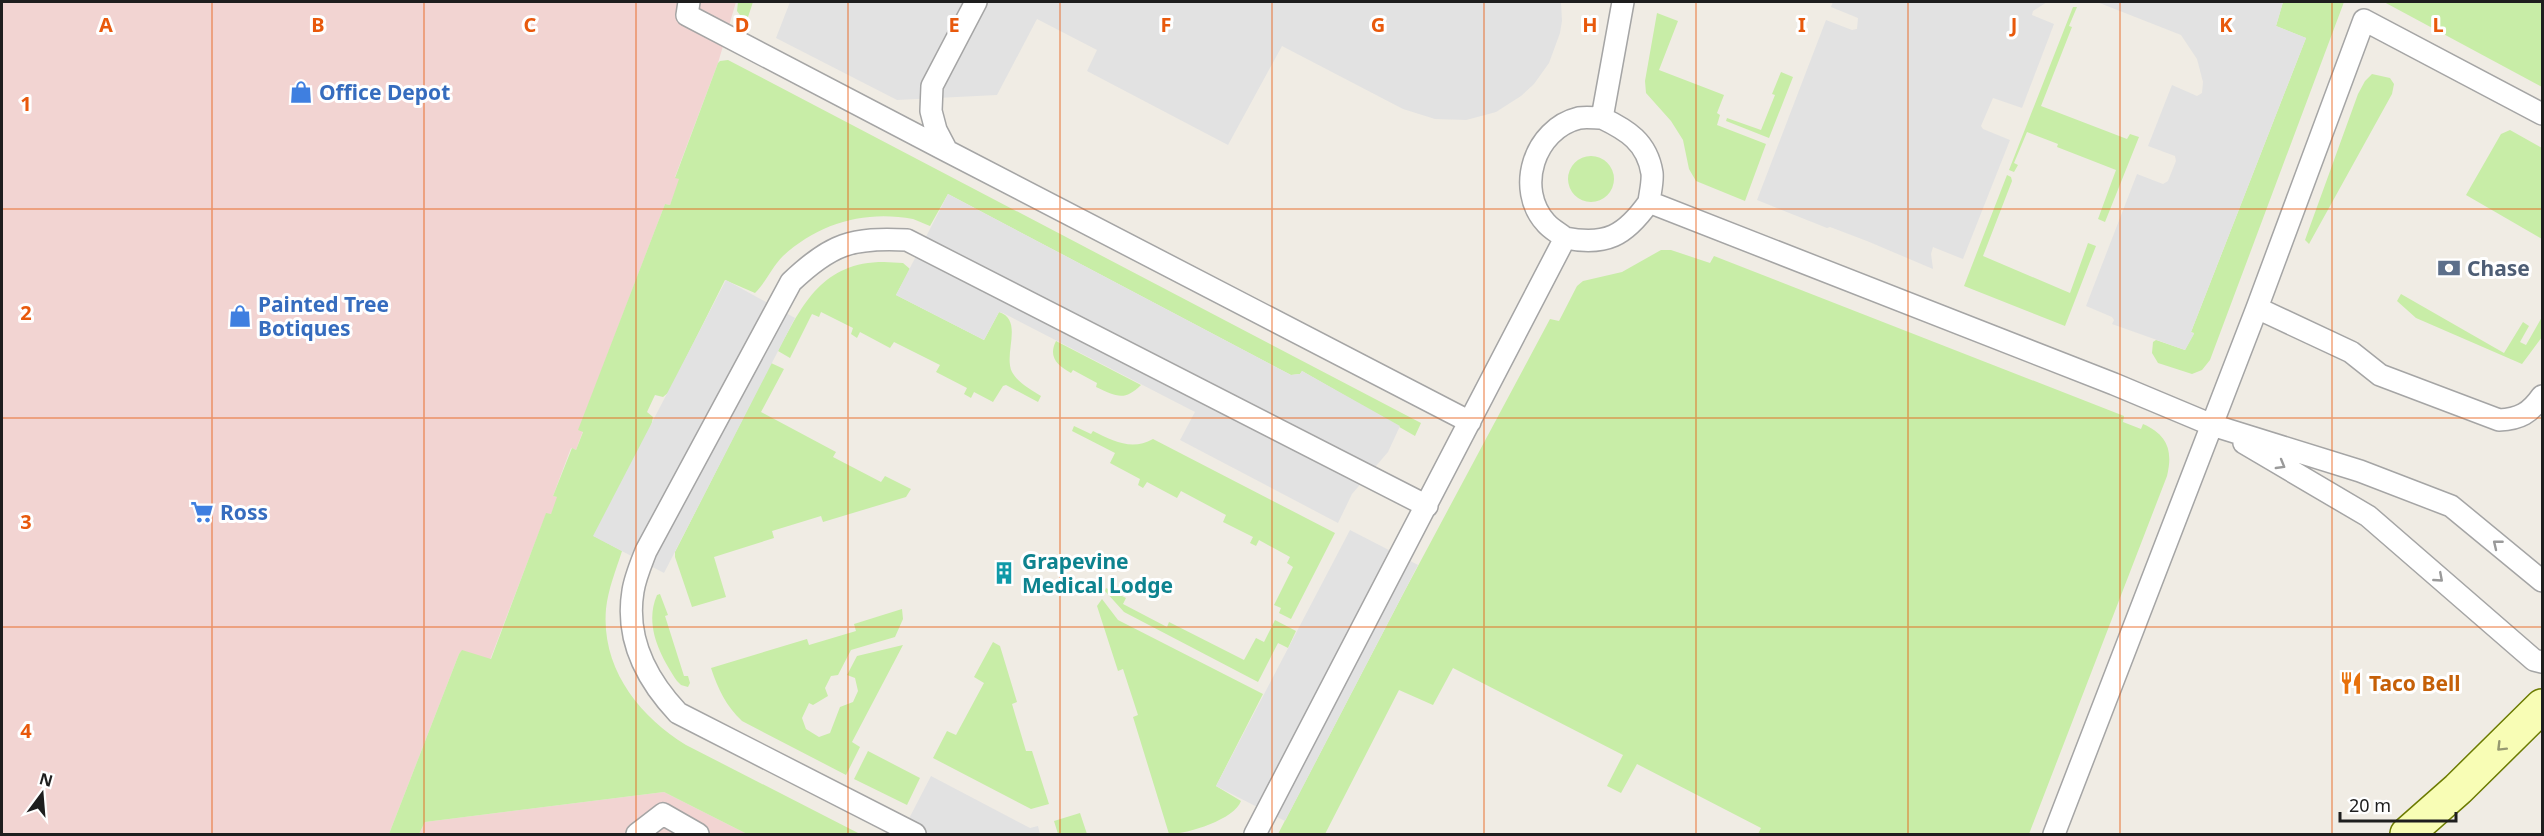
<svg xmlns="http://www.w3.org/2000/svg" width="2544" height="836" font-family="'Noto Sans',sans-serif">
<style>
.commercial{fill:#f2d4d2}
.grass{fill:#c8eda7}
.parking{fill:#e2e2e2}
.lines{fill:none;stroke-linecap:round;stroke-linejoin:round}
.lane-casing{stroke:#a5a5a5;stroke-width:24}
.secondary-casing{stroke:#6c7b00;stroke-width:36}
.lane{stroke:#fff;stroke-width:21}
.secondary{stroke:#f8fdb5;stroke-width:33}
.oneway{stroke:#9a9a9a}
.oneway2{stroke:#969971}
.grid{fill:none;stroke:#e8590c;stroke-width:1.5;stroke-opacity:0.55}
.labels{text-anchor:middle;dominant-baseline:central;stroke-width:6;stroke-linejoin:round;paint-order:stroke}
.shop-label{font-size:21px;font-weight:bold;fill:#366cbe;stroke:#fff;text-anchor:start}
.service-label{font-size:21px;font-weight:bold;fill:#4e5e75;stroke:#fff;text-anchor:start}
.culture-label{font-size:21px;font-weight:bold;fill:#0d838f;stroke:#fff;text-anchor:start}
.food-label{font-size:21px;font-weight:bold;fill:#c56008;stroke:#fff;text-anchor:start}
.grid-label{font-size:20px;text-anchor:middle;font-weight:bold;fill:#e8590c;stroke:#fff;stroke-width:6;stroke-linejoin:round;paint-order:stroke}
</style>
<rect width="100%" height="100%" fill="#f0ece4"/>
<path class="commercial" d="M2,2H736L718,63L675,177L680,179L670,205L665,204L579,429L583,431L576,450L571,448L553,496L558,497L551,515L546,514L490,660L462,651L459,654L389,834H2Z
M664,792L747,834H419L425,822Z"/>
<path class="grass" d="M738,2H753L746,23L737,11Z
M2283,2H2344L2210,360L2202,370L2192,374L2158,363L2152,353L2153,342L2156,340L2185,350L2194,333L2191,332L2306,38L2276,26Z
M2384,2H2542V87Z
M2073,7H2077L2069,26L2072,27L2041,106L2127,139L2130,134L2139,137L2105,222L2098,219L2116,170L2057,147L2058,144L2027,132L2014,163L2018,165L2014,172L2009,170Z
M1657,13L1678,21L1659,70L1724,95L1717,113L1720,115L1717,125L1766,144L1745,201L1696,181L1689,169L1683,140L1671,121L1646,93L1645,81Z
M728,60L1421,423L1415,436L1302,371L1300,374L1291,375L948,194L930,226C924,224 919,221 913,219C865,210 819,223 783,256C772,267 766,282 755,293L725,280L669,392L663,397L655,395L647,412L653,417L651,427L594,536L622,551C616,570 608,589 606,609C601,668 639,716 686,745L860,834H747L664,792L425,822L419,834H389L459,654L462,650L491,659L546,513L551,514L557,497L553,496L572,448L576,450L583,432L578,430L665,204L670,205L679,179L675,178L718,63L720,61Z
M1781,72L1793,77L1769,138L1726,121L1727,118L1761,130L1775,95L1772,94Z
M2372,74L2390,78L2394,84L2392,94L2309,244L2305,240L2358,94L2365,81Z
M2510,130L2542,148V239L2466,195L2501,134Z
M1568 179a23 23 0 1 1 46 0a23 23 0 1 1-46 0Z
M2007,175L2011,177L2012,181L1983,256L2070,293L2088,243L2096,246L2065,326L1964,286Z
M1661,250H1671L1710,263L1714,256L2124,416L2123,422L2141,429L2143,424C2168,435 2173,451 2167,476L2029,834H1758L1761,828L1637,764L1621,793L1607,786L1623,755L1453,668L1433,705L1399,690L1325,834H1278L1403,594L1550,319L1559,321L1577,286L1583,281L1622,272Z
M884,262L903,263L910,269L896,295L984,340L999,312C1024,320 1003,354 1012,372C1018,383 1032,390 1041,396L1038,402L1006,385L1003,386L993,402L974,392L971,398L964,394L967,388L936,372L940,365L894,342L890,348L860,332L857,338L851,334L853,328L821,312L819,317L812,314L790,358L778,351C803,303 823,262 884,262Z
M2401,294L2504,353L2523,322L2529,326L2520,342L2526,345L2542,317V337L2522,364L2416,318L2397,301Z
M1056,341L1141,385C1124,402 1116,396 1096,387L1097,383L1073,370L1071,373C1057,365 1048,357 1056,341Z
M771,363L784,369L761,412L836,452L833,457L881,482L885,476L911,489L906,497L823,522L821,516L772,531L774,538L714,557L726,597L692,607L675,557V552Z
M1074,426L1091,434L1093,431C1113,441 1132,451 1153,439L1335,533L1291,619L1279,613L1281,608L1274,605L1293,567L1287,563L1290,557L1259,540L1256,546L1250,543L1253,537L1223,522L1226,515L1181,491L1177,498L1147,482L1143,488L1138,485L1140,479L1110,463L1115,453L1072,431Z
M1106,588L1126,598L1123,604L1167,627L1169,622L1244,660L1256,638L1264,642L1275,620L1296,631L1288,648L1278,643L1258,682L1124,612L1105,591Z
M660,594L668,615L665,616L684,676H688L690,683L688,687L681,685L677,681C660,656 644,625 657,595Z
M1102,599L1118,620L1263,694L1216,786L1241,801C1235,819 1188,834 1169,834L1133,717L1138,715L1123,669L1118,671L1097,606Z
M902,609L903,619L895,637L851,650L838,675L831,676L825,688L828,696L813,705L809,703L802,718L806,729L819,737L830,733L840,707L853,702L858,691L855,678L847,675L857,656L903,645L852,742L860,747L846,775L742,721C726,706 718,689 711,668L807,639L809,645L856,631L854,624Z
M993,642L1000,646L1017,702L1012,704L1026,751H1032L1049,804L1031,809L933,758L947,731L956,735L984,683L974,677Z
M868,751L920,778L907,805L854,779Z
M1080,813L1087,834H1058L1054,821Z"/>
<path class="parking" d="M790,2H1561L1562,21L1560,33L1549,63L1534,84L1521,96L1496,112L1466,120L1435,119L1403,109L1282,46L1228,145L1087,71L1097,50L1037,19L997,95L897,100L776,38Z
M1833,2H2047L2033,11L2032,15L2054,24L2022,108L1993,98L1981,126L1983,129L2010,140L1963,259L1933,247L1931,254L1933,269L1867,241L1830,227L1827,228L1757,200L1826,20L1852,30L1857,29L1858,18L1831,7Z
M2097,2H2283L2276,26L2306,38L2191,332L2194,334L2185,350L2112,324L2114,320L2112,317L2086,306L2137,174L2163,184L2168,181L2176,161L2175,156L2148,146L2172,85L2197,96L2202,93L2203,82L2197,59L2181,35Z
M948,194L1291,375L1300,374L1302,371L1400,426L1388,452L1352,494L1338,523L1180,440L1195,412L1003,313L999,312L984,340L896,295Z
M726,280L795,318L664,573L593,536Z
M1350,530L1418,565L1285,821L1216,786Z
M931,776L1030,828L1038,826L1040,834H901Z"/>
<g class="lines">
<g class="lane-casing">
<path id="lane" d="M689,2L687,15L947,151
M976,2L932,86L931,111L936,130L947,151L1470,422
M1602,118C1627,130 1647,142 1652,173C1653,182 1650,193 1649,202
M1565,238C1559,233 1551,229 1546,223C1515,189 1534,129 1579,118C1586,117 1595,118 1602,118L1623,2
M2257,308L2351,352L2380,375L2499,420C2520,419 2530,413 2542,396
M2244,443L2368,516L2534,660L2542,662
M637,834L663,814L698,834
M915,834L678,713C646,679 625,639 633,591C635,578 641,564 646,551L791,282C831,244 852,237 907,240L1427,506
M1255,834L1565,238C1606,246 1625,236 1649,202L2114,384L2212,425L2360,471L2451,506L2542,581
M2054,834L2257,308L2364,20L2542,114"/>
</g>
<g class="secondary-casing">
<path id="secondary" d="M2407,834L2458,789L2542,706"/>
</g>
<use href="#lane" class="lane"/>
<use href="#secondary" class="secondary"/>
</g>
<defs><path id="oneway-chevron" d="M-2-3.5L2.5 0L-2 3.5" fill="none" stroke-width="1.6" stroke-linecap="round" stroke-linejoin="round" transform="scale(1.5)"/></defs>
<g class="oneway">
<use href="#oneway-chevron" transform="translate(2281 465) rotate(30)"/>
<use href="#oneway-chevron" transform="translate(2497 544) rotate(-141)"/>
<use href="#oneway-chevron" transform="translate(2439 578) rotate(41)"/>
</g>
<use class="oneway2" href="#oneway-chevron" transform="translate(2501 747) rotate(135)"/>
<path class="grid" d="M212,2V834M424,2V834M636,2V834M848,2V834M1060,2V834M1272,2V834M1484,2V834M1696,2V834M1908,2V834M2120,2V834M2332,2V834M2,209H2542M2,418H2542M2,627H2542"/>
<defs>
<g id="shop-bare" transform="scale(1.8)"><path d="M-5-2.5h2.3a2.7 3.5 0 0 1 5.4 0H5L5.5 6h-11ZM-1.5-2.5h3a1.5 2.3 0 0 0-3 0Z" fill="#3f7fe0" stroke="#fff" stroke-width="2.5" paint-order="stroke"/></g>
<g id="bank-bare" transform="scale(1.8)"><path d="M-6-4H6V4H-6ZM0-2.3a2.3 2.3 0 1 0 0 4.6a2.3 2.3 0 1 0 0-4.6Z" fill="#5c6f8a" stroke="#fff" stroke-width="2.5" paint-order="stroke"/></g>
<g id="supermarket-bare" transform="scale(1.8)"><path d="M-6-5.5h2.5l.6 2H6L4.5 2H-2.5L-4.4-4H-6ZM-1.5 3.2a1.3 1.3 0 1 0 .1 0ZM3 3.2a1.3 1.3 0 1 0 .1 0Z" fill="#3f7fe0" stroke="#fff" stroke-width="2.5" paint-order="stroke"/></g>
<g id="building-bare" transform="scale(1.8)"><path d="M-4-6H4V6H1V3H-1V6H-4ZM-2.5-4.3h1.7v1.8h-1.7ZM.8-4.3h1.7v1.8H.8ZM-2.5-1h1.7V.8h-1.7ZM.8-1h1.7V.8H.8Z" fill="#0f9aa8" stroke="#fff" stroke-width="2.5" paint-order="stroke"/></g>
<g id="restaurant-bare" transform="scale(1.8)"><path d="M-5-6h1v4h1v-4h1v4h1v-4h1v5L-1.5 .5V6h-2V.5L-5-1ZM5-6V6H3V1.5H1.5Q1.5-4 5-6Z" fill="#e8710a" stroke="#fff" stroke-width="2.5" paint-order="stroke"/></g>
</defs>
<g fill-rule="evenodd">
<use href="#shop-bare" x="301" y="92"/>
<use href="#bank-bare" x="2449" y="268"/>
<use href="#shop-bare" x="240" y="316"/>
<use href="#supermarket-bare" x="202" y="512"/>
<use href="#building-bare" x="1004" y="573"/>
<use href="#restaurant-bare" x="2351" y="683"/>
</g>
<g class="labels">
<g class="shop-label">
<text x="319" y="92">Office Depot</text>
<text x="258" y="304">Painted Tree<tspan x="258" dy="24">Botiques</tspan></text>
<text x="220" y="512">Ross</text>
</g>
<g class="service-label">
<text x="2467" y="268">Chase</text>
</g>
<g class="culture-label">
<text x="1022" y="561">Grapevine<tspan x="1022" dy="24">Medical Lodge</tspan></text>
</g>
<g class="food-label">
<text x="2369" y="683">Taco Bell</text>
</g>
</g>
<g class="grid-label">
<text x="106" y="32">A</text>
<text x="318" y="32">B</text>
<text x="530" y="32">C</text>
<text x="742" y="32">D</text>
<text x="954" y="32">E</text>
<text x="1166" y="32">F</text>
<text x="1378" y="32">G</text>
<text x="1590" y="32">H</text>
<text x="1802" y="32">I</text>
<text x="2014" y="32">J</text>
<text x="2226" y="32">K</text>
<text x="2438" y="32">L</text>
<text x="26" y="111">1</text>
<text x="26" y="320">2</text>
<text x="26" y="529">3</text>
<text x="26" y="738">4</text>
</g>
<rect width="2544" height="836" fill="none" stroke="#1e1e1e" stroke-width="6"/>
<g transform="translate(42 794) rotate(16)" stroke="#ffffff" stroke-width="4.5" paint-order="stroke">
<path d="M0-4.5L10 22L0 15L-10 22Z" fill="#1e1e1e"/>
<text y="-9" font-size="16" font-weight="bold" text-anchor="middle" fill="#1e1e1e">N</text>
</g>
<path d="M2340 812v9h116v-9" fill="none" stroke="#1e1e1e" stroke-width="3"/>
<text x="2349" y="812" font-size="18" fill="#1e1e1e" stroke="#ffffff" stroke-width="4.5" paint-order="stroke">20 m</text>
</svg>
